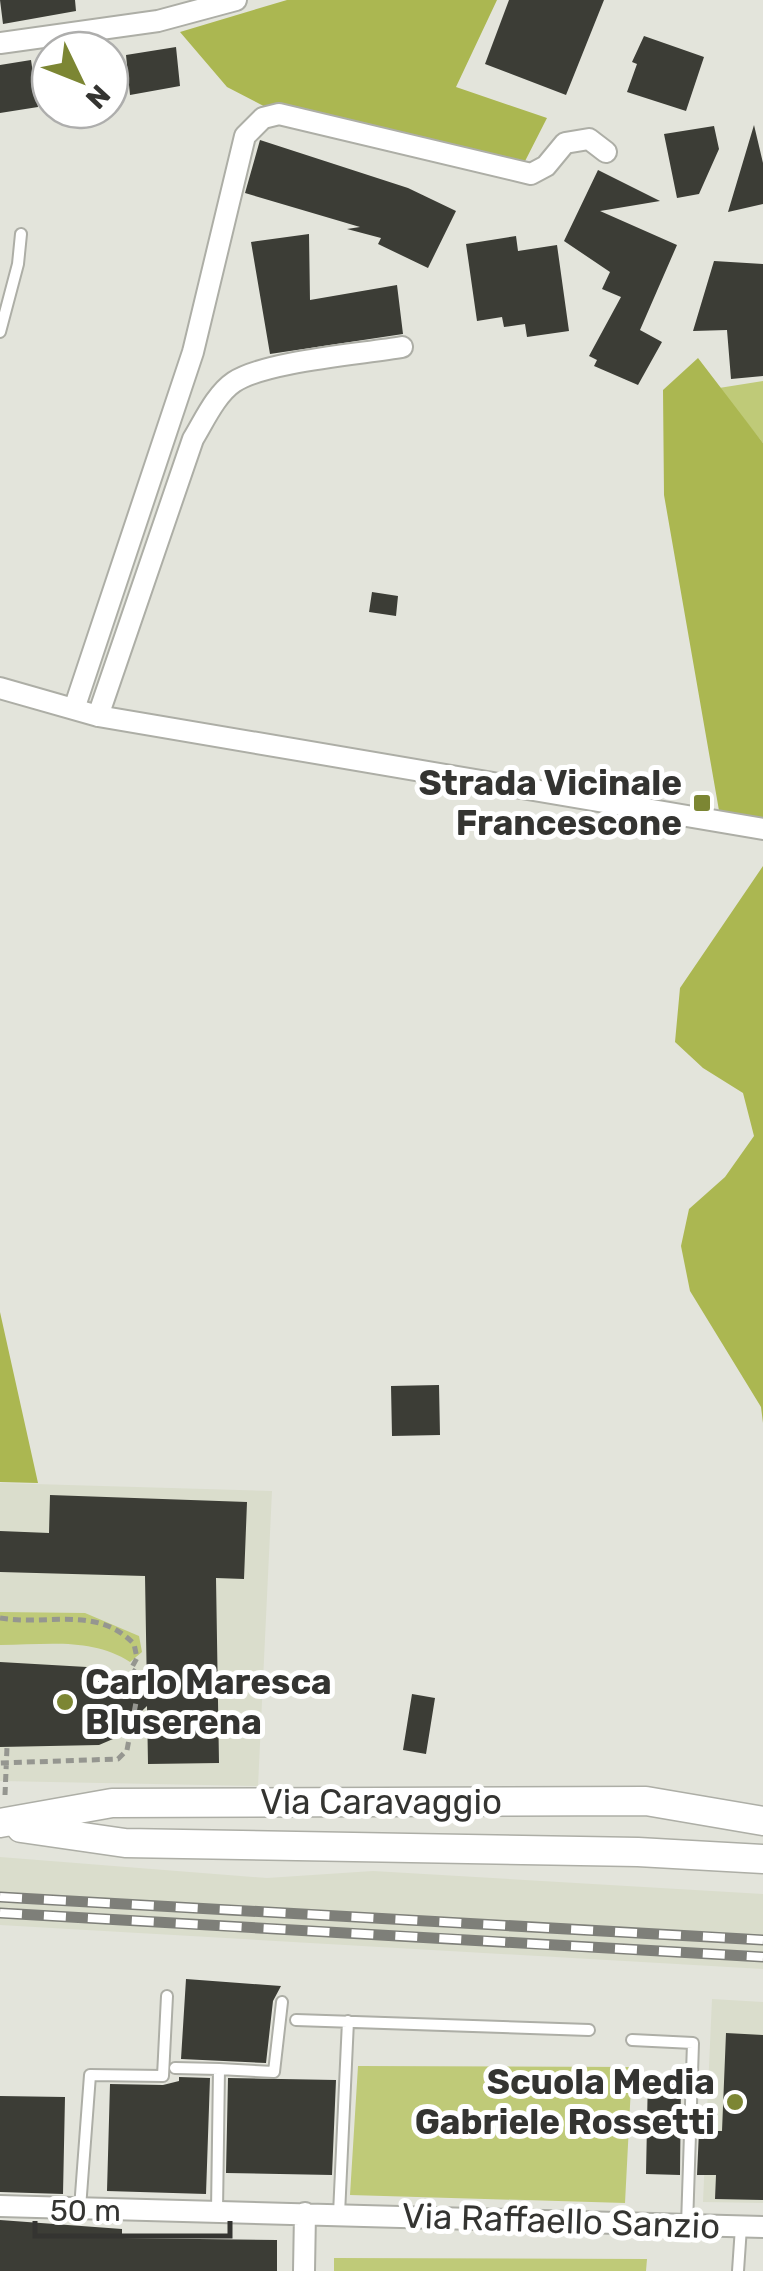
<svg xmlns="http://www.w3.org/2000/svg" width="763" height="2271" font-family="Rubik,sans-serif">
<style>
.built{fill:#daddcc}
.green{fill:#bfca78}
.forest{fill:#abb751}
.building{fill:#3c3d36}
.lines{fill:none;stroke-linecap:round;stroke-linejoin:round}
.service-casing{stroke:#adaea6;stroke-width:14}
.minor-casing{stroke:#adaea6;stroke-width:24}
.tertiary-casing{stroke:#adaea6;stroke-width:31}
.path{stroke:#959690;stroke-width:5;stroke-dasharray:8 5;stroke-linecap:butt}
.service{stroke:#fff;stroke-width:10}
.minor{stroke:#fff;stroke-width:20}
.tertiary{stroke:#fff;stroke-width:28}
.rail-casing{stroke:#7e7f79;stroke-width:11}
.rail{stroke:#fff;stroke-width:8;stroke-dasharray:22;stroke-linecap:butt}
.poi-dot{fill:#7c8633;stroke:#fff;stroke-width:4}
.labels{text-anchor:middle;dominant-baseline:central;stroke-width:10;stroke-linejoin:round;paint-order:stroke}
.poi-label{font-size:35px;font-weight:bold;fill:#343431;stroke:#fff;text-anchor:end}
.street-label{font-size:35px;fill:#343431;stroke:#fff}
</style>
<rect width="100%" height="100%" fill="#e3e4db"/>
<path class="built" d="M0,1483L272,1491L258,1786L0,1781Z
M0,1857L267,1878L373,1871L763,1894V1969L0,1925Z
M712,1999L763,2002V2203L703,2202Z"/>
<path class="green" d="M763,381V443L719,388Z
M0,1612L85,1613L139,1636L142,1652L130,1662C92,1637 45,1645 0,1645Z
M358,2066L632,2067L625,2203L350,2195Z
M334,2258L647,2259L646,2271H334Z"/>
<path class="forest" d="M287,0H497L456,87L547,118L520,171L279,114L227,87L180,32Z
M698,358L763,443V829L721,822L664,495L663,390Z
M763,866V1423L761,1407L690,1291L681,1246L689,1209L725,1177L754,1136L743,1093L703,1068L675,1042L680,988Z
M0,1312L38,1483L0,1482Z"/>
<path class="building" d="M0,0H75L76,11L3,24Z
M509,0H604L566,95L485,64Z
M644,36L704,57L686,111L627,92L637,64L632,62Z
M176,47L180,86L130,95L126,55Z
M31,60L38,107L0,113V65Z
M754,125L763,163V204L728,212Z
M714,126L719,149L699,194L677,198L664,134Z
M260,140L408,188L456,211L428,268L378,244L381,238L347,229L360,227L245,193Z
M598,170L660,201L600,211L677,245L640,330L662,342L638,385L594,366L597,360L589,356L621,297L602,289L610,272L564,241Z
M309,234L310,300L397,285L403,334L270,354L251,242Z
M516,236L518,251L557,245L569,331L527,337L525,324L504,327L502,317L477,321L466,244Z
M714,261L763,264V376L731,379L727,330L693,331Z
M372,592L398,596L396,616L369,612Z
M439,1385L440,1435L392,1436L391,1386Z
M50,1495L247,1502L244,1579L216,1578L219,1763L148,1764L147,1706L113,1739L99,1745L0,1747V1662L104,1668L147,1693L145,1576L0,1572V1531L49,1533Z
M412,1694L435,1698L426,1754L403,1750Z
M186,1979L281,1986L273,2001L266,2063L181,2059Z
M726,2033L763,2035V2200L715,2199L716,2175H697L699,2131H722Z
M648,2074H681L680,2175L646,2174Z
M179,2077L210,2078L206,2194L107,2191L110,2084L163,2085L179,2081Z
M228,2078L336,2080L332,2175L226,2173Z
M0,2096L65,2097L63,2194L0,2192Z
M0,2220L122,2229V2238L277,2240V2271H0Z"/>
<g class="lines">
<g class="service-casing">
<path id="service" d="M0,332L18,264L21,234
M296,2020L589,2030
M632,2040L693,2043L687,2225
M175,2068L219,2069L217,2211
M219,2069L274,2072L282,2002
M80,2208L90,2075L163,2076L167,1996
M339,2214L348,2021
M738,2271L741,2227"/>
</g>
<g class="minor-casing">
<path id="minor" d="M0,43L158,21L236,0
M0,688L98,716L763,829
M74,709L193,352L245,136L263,118L279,114L531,174L546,166L565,143L589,139L606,152
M98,716L193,439C204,421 216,394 234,382C266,361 362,354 402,347
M0,2206L763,2227
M304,2271L305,2213"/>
</g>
<g class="tertiary-casing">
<path id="tertiary" d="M0,1823L112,1803L646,1801L763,1821
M21,1828L125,1843L638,1852L763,1859"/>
</g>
<path class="path" d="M0,1618C47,1626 97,1605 134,1644L137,1658L131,1669L141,1676L127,1750L118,1759L0,1763
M5,1795L7,1747"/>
<use href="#service" class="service"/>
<use href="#minor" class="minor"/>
<use href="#tertiary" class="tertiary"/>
<g class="rail-casing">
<path id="rail" d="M0,1897L763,1940
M0,1913L763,1957"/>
</g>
<use href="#rail" class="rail"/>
</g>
<g class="poi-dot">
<rect x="692" y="793" width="20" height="20" rx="5"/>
<circle cx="65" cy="1702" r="10"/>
<circle cx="735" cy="2102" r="10"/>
</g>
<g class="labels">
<g class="poi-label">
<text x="682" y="783">Strada Vicinale<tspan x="682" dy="40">Francescone</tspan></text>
<text x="85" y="1682" text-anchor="start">Carlo Maresca<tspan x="85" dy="40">Bluserena</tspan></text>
<text x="715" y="2082">Scuola Media<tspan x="715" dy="40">Gabriele Rossetti</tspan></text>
</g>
<g class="street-label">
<text x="381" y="1802">Via Caravaggio</text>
<text transform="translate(561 2221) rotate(2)">Via Raffaello Sanzio</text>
</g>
</g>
<g transform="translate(80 80) rotate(133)"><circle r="48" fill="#ffffff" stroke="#aeaead" stroke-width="2.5"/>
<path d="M0-8L18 38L0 25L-18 38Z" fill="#7c8633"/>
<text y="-15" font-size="28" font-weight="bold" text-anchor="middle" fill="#343431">N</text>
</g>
<path d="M35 2221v15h195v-15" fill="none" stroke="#343431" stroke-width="5"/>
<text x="50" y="2221" font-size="30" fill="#343431" stroke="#ffffff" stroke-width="8" paint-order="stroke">50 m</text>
</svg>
